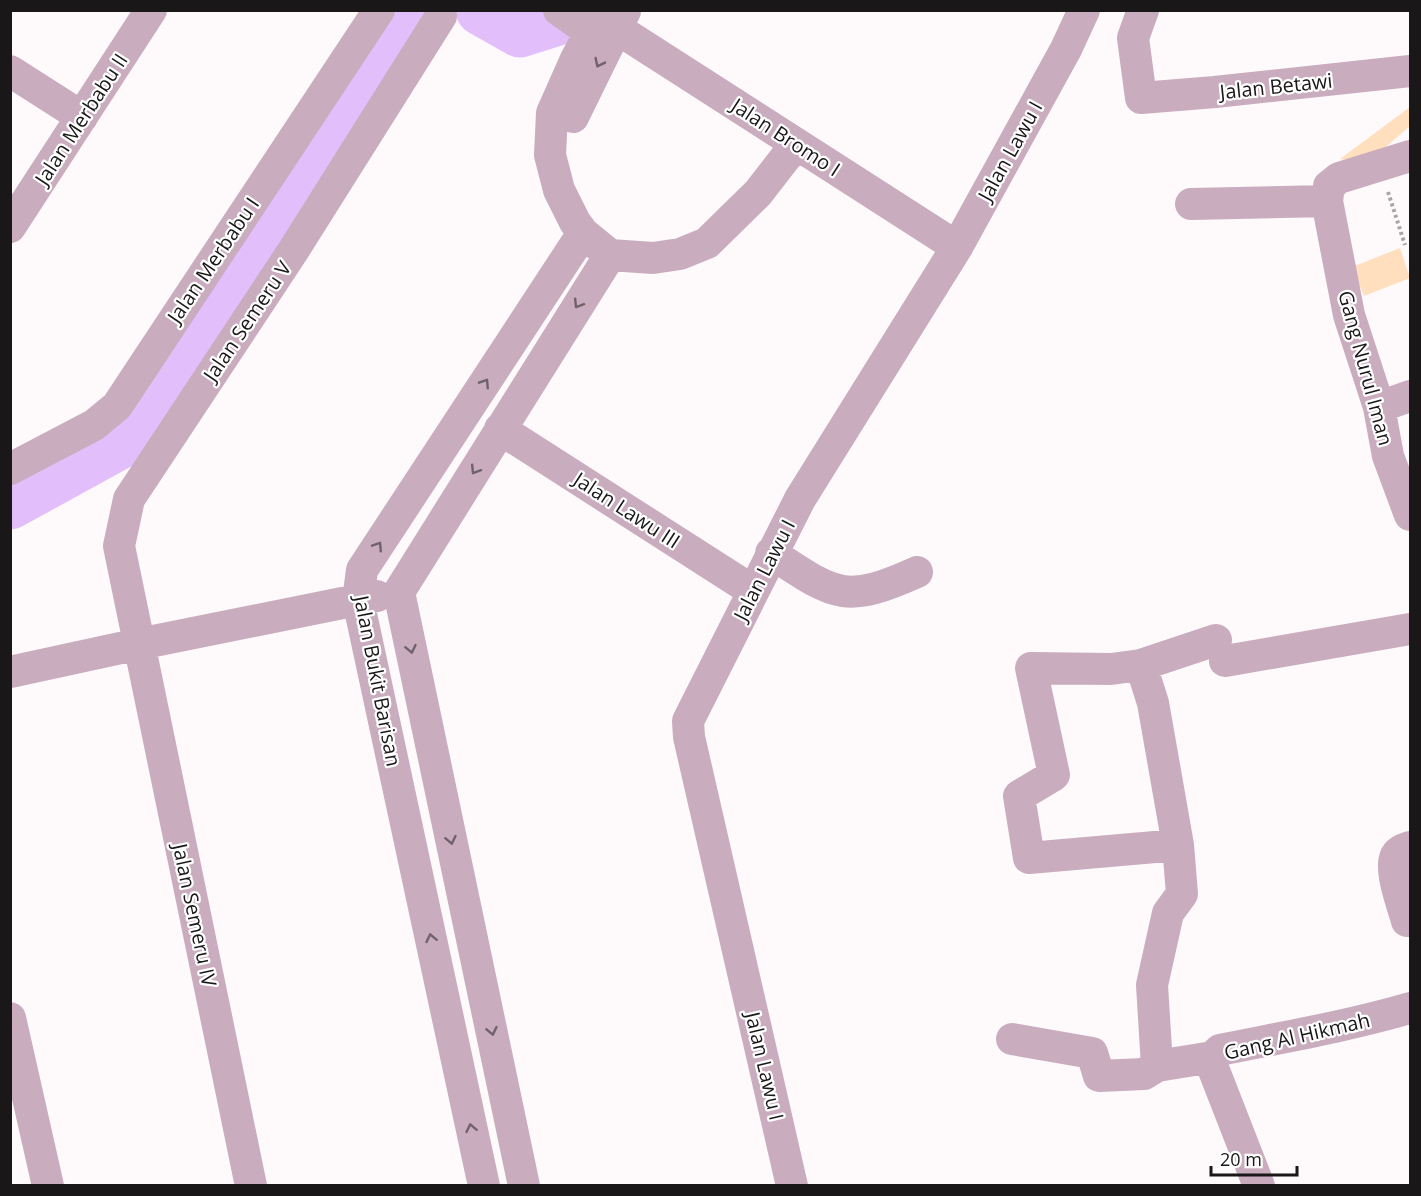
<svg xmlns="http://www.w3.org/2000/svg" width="1421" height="1196" font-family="'Open Sans',sans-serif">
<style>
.pitch{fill:#ffdfbe}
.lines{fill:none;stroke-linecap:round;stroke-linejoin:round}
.river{stroke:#e2befb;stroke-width:51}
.path{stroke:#a9a5a6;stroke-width:4;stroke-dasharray:3 3;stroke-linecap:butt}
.minor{stroke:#c9acbe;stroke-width:32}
.oneway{stroke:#71626a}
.labels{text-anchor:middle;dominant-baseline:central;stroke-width:4.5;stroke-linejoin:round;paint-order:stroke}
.street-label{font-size:20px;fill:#191717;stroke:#fff}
</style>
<rect width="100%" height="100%" fill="#fef9fa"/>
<path class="pitch" d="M1410,107V126L1368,162L1340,159Z
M1400,248L1410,278L1364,296L1352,267Z"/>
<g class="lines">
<path class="river" d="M481,10L520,32L555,21L562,10
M10,504L132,437L414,10"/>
<path class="path" d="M1388,192L1405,245"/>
<path class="minor" d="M559,10L590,32
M602,10L576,59L552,113L550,155L559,190L575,222L583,233L610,255L653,258L680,254L707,243L758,193L796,144
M1143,10L1133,38L1141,98L1215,92L1410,71
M616,28L957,247
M10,71L82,117
M573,117L625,11
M1410,156L1339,178L1329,186L1327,201L1349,315L1379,407L1388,456L1410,515
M1191,204L1327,201
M10,227L151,10
M1379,407L1410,396
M500,429L753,591
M10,469L94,425L117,406L379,10
M771,553C835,595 844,605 917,572
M1225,661L1410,629
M1141,665L1153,703L1178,845L1182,894L1168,913L1152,985L1157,1066L1213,1057
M10,672L139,644L377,596
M1178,845L1029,858L1019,796L1054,775L1031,668L1111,669L1141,665L1216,640
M1407,921C1403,907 1390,872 1395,858C1397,851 1404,849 1410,847
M10,1018L48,1186
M1012,1039L1092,1053L1099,1076L1144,1074L1157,1066
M251,1186L119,546L129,499L293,251L441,16
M484,1186L358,600L362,570L583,233
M524,1186L399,592L610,255
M792,1186L689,737L688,721L800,499L957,247L1066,49L1084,10
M1259,1186L1213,1068C1212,1059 1213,1056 1220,1050C1284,1037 1348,1026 1410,1008"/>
</g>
<defs><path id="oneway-chevron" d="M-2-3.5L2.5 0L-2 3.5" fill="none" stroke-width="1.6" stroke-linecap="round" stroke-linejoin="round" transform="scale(1.5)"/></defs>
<g class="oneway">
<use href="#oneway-chevron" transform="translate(599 63) rotate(116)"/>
<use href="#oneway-chevron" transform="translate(578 304) rotate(122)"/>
<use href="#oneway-chevron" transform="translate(485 383) rotate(-57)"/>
<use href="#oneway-chevron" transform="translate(475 470) rotate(122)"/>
<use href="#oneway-chevron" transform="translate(378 546) rotate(-57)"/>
<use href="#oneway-chevron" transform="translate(411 649) rotate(78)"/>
<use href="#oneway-chevron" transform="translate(451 840) rotate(78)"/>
<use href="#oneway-chevron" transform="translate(431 938) rotate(-102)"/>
<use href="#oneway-chevron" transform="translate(492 1031) rotate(78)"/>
<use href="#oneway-chevron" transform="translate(471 1128) rotate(-102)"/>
</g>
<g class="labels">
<g class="street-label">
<text transform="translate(1276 86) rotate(-6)">Jalan Betawi</text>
<text transform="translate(81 119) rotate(-57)">Jalan Merbabu II</text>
<text transform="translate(786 137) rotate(33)">Jalan Bromo I</text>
<text transform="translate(1010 151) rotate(-61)">Jalan Lawu I</text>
<text transform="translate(213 260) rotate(-56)">Jalan Merbabu I</text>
<text transform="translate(247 321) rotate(-56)">Jalan Semeru V</text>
<text transform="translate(1366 368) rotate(75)">Gang Nurul Iman</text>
<text transform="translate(627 510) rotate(33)">Jalan Lawu III</text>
<text transform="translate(764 570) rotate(-63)">Jalan Lawu I</text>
<text transform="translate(378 681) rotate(79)">Jalan Bukit Barisan</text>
<text transform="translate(195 915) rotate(78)">Jalan Semeru IV</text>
<text transform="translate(1297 1036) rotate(-13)">Gang Al Hikmah</text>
<text transform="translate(765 1066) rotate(77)">Jalan Lawu I</text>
</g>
</g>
<rect width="1421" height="1196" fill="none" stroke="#191717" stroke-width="24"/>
<path d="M1211 1166v9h86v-9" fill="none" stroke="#191717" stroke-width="3"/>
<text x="1220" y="1166" font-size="18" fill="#191717" stroke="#ffffff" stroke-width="4.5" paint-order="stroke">20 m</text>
</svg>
